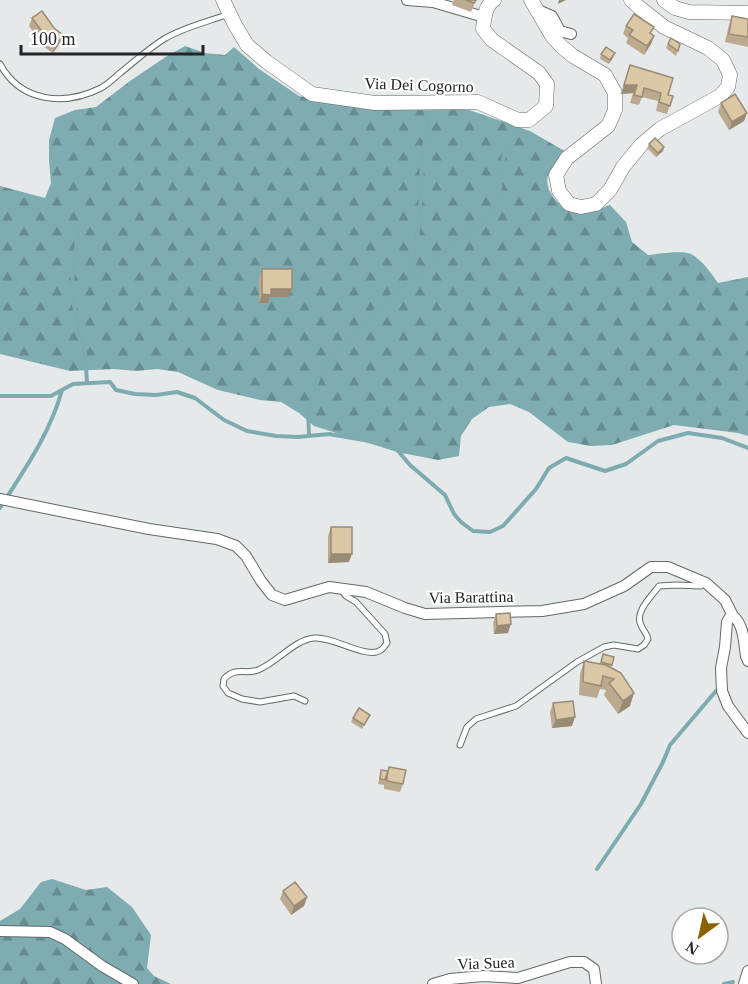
<svg xmlns="http://www.w3.org/2000/svg" width="748" height="984" font-family="'Times New Roman',serif">
<style>
.forest{fill:url(#forest-firs)}
.lines{fill:none;stroke-linecap:round;stroke-linejoin:round}
.stream{stroke:#7eabb0;stroke-width:4}
.service-casing{stroke:#646869;stroke-width:7}
.minor-casing{stroke:#646869;stroke-width:12}
.tertiary-casing{stroke:#646869;stroke-width:15}
.service{stroke:#fff;stroke-width:5}
.minor{stroke:#fff;stroke-width:10}
.tertiary{stroke:#fff;stroke-width:14}
.wall{fill:#bcaa8f}
.shaded-wall{fill:#998b74}
.building{fill:#dbc6a6;stroke:#998b74;stroke-width:1.5}
.labels{text-anchor:middle;dominant-baseline:central;stroke-width:4.5;stroke-linejoin:round;paint-order:stroke}
.street-label{font-size:16px;fill:#222324;stroke:#fff}
</style>
<defs>
<pattern id="forest-firs" width="22" height="20" patternUnits="userSpaceOnUse" patternTransform="scale(1.5)"><rect width="22" height="20" fill="#7eacb1"/><path d="M5 1l3.5 6h-7zM16 11l3.5 6h-7z" fill="#678c90"/></pattern>
</defs>
<rect width="100%" height="100%" fill="#e5e9ea"/>
<path class="forest" d="M185,46L205,53L225,55L234,47L259,69L299,96L339,104L432,107L469,110L530,131L568,153C561,159 552,165 549,173C541,190 562,211 578,213C588,215 601,208 610,205L626,222L632,242L648,255C659,254 682,250 691,254C703,261 711,273 718,283L748,277V436L738,433L674,425L612,445L591,446L568,442L529,412L510,404L489,407L472,419L461,436L459,456L438,460L397,452L314,426L299,413L281,402L260,400L218,390L178,372L157,369L136,371L114,369L70,371L0,354V186L45,198L51,183L49,161V140L55,118L75,110L96,107L130,81L167,56Z
M52,879L86,890L107,887L132,907L151,935L147,968L154,976L171,984H0V921L20,909L41,882Z"/>
<g class="lines">
<path class="stream" d="M79,225L71,290L80,335L85,351L87,383
M413,278L420,212L422,158L428,127L426,113
M0,396H51L73,384L110,382L116,390L135,394L156,395L177,392L195,398L224,420L247,431L276,436L298,437L329,434L393,445L410,465L445,495L454,514L461,522L473,531L490,532L503,526L536,489L549,468L566,458L605,471L626,464L658,441L688,433L722,438L748,448
M309,435L308,411L313,392L323,367L370,315L408,282L427,269L491,211L499,196L504,154L517,131
M0,508C24,470 50,434 62,390
M597,869L641,804L663,762L670,745L716,691
M724,984L733,982"/>
<g class="service-casing">
<path id="service" d="M0,64C21,103 65,106 101,88C108,84 114,78 120,73C134,62 148,49 164,39C184,27 207,22 229,14
M305,701L294,696L260,702L242,699L228,693L223,686L224,679C236,666 245,675 258,670C278,662 294,640 314,638C333,636 367,660 381,650C384,648 385,645 387,643L385,634L356,602L346,596L341,590
M460,745L467,727L476,719L516,706L577,662L604,647L614,645L638,649L644,645L648,639C647,633 643,631 641,625C634,612 652,596 659,586L676,585L701,586L705,583"/>
</g>
<g class="minor-casing">
<path id="minor" d="M407,0L433,2L484,17
M538,10L552,16L560,31L571,34
M0,499L149,529L217,539L236,546L246,556L261,581L272,595L285,600L329,587L366,592L405,608L425,614L542,611L584,604L624,586L651,567H668L706,583L725,600L733,616
M748,661L746,656C744,644 744,624 733,616L730,617L727,622L725,647L721,668L722,691L728,706L748,733
M0,931L50,932L65,939L102,966L133,984
M433,984L450,979L483,976L518,978L570,962H584L594,969L596,984
M744,984L748,971"/>
</g>
<g class="tertiary-casing">
<path id="tertiary" d="M223,0L235,25L247,45L267,62L312,94L375,103L478,102L518,120H529L546,106L547,84L539,73L492,40L483,29C484,19 485,5 494,0
M531,0L552,36L561,46L573,56L605,75L615,93V110L608,126L567,158L556,175L559,191L569,204L581,207L596,204L610,190L623,167L641,145L660,129L720,96L728,87L730,75L723,60L708,48L664,27L640,8L631,0
M664,0L675,8L689,12L748,13"/>
</g>
<use href="#service" class="service"/>
<use href="#minor" class="minor"/>
<use href="#tertiary" class="tertiary"/>
</g>
<path class="wall" d="M454,0H476L471,12L452,5Z
M732,16L748,19V47L725,42L729,25Z
M32,18L60,43L53,53L44,47L29,26Z
M626,26L654,36L651,44L644,55L626,43L628,38L623,34Z
M668,44H680L676,56L666,48Z
M601,54L614,57L609,64L600,59Z
M630,65L668,95L673,96L667,114L656,111L658,101L642,97L639,105L630,103L633,93L621,94Z
M721,103L747,113L744,121L729,130L718,112Z
M649,144L664,147L663,151L656,157L647,148Z
M262,269L289,297H270L268,303H259V277Z
M331,527L349,562L328,563V536Z
M496,614L508,633L494,634L493,623Z
M603,654L614,657L611,668L630,706L618,714L604,695L606,690L600,689L597,698L579,695L580,674L584,661L600,664Z
M553,703L572,726L552,728L550,712Z
M353,718L368,719L362,729L351,722Z
M381,770L403,784L400,792L384,789V785L378,784Z
M283,891L307,897L304,906L291,915L280,899Z"/>
<path class="shaded-wall" d="M559,0H566L558,4Z
M63,35L60,43L53,53L56,45Z
M654,36L651,44L644,55L647,46Z
M624,85H637L633,93L621,94Z
M747,113L744,121L729,130L732,122Z
M664,147L663,151L656,157L658,153Z
M271,289H292L289,297H270L268,303H259L262,294Z
M331,554H352L349,562L328,563Z
M511,624L508,633L494,634L497,626Z
M634,693L630,706L618,714L623,701Z
M575,717L572,726L552,728L556,720Z
M307,897L304,906L291,915L294,906Z"/>
<path class="building" d="M466,0H476L474,3Z
M42,11L54,28L63,35L56,45L47,38L32,18Z
M634,14L654,27L650,33L654,36L647,46L629,35L633,30L626,26Z
M732,16L748,19V37L729,34Z
M671,38L680,44L678,51L668,44Z
M606,47L615,53L610,60L601,54Z
M630,65L673,78L668,95L673,96L670,106L659,102L661,93L644,88L642,97L634,95L637,85H624Z
M735,94L747,113L732,122L721,103Z
M655,138L664,147L658,153L649,144Z
M262,269H292V289H271V295L262,294Z
M331,527H352V554H331Z
M510,613L511,624L497,626L496,614Z
M603,654L614,657L612,665L601,662Z
M584,661L606,665L621,673L634,693L623,701L609,683L614,679L603,676L601,686L583,682Z
M573,701L575,717L556,720L553,703Z
M359,708L370,715L364,725L353,718Z
M389,767L406,770L403,784L387,781V776Z
M381,770L388,771L385,780L380,779Z
M295,882L307,897L294,906L283,891Z"/>
<g class="labels">
<g class="street-label">
<text transform="translate(419 85) rotate(2)">Via Dei Cogorno</text>
<text transform="translate(471 597) rotate(-1)">Via Barattina</text>
<text transform="translate(486 963) rotate(-2)">Via Suea</text>
</g>
</g>
<g transform="translate(700 936) rotate(213)"><circle r="28" fill="#ffffff" stroke="#a7a7a7" stroke-width="1.5"/>
<path d="M0-4.5L10 22L0 15L-10 22Z" fill="#8c6104"/>
<text y="-9" font-size="16" font-weight="bold" text-anchor="middle" fill="#222324">N</text>
</g>
<path d="M21 45v9h182v-9" fill="none" stroke="#222324" stroke-width="3"/>
<text x="30" y="45" font-size="18" fill="#222324" stroke="#ffffff" stroke-width="4.5" paint-order="stroke">100 m</text>
</svg>
